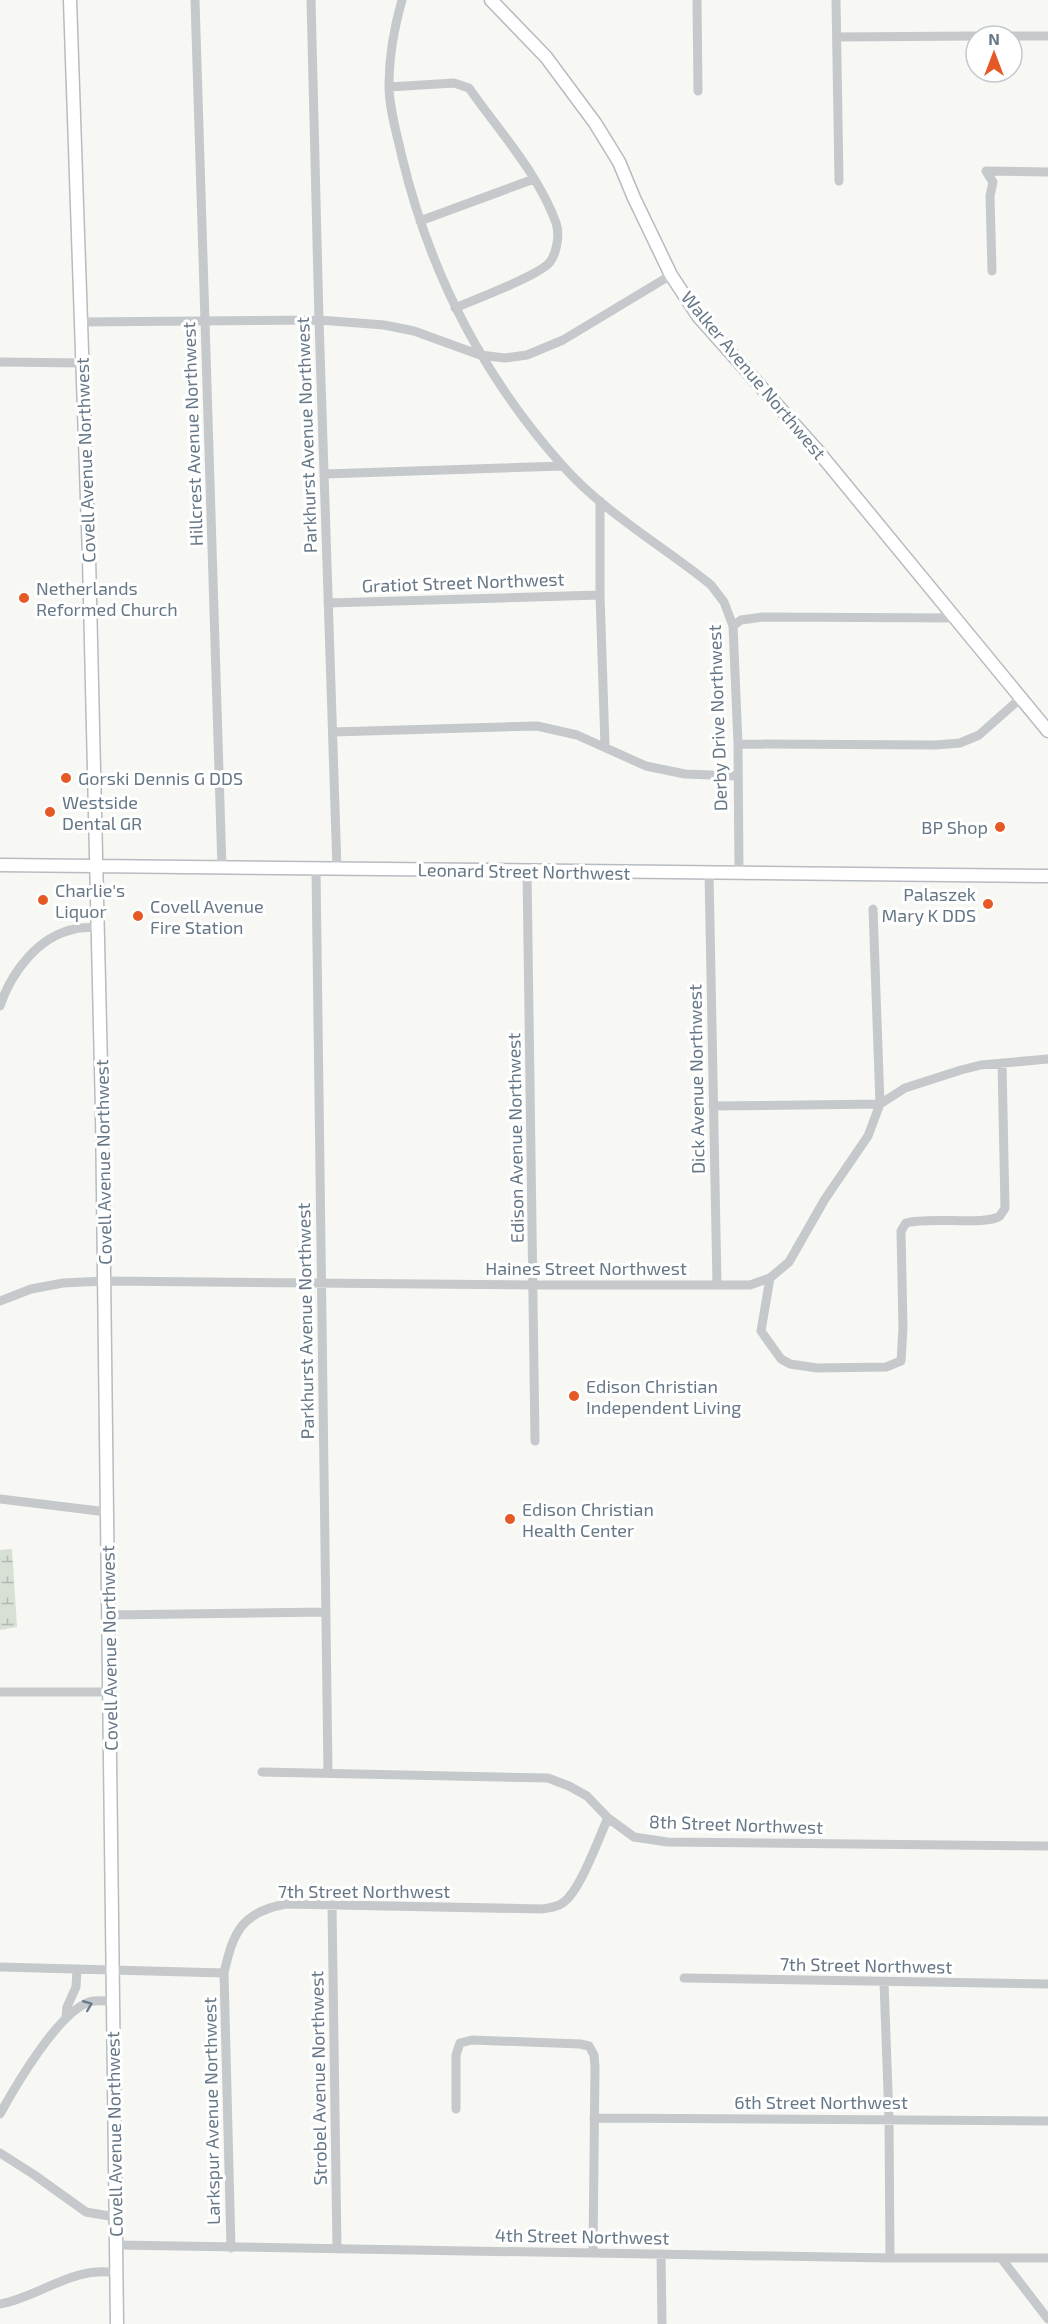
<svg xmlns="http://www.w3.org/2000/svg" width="1048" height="2324" font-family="'Exo 2',sans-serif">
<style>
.wetland{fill:url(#wetland-marsh)}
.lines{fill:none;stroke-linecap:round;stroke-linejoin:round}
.secondary-casing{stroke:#b7bcc1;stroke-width:15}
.street{stroke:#c5c9cc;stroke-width:9}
.secondary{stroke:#fff;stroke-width:12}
.oneway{stroke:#6b7b8a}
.poi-dot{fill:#e55927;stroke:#fff;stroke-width:2}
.labels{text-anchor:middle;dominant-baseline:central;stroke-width:6;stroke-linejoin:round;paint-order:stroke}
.street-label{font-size:18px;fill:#667786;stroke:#fff}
.poi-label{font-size:18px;fill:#667786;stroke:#fff;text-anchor:start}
</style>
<defs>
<pattern id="wetland-marsh" width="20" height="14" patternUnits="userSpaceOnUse" patternTransform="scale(1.5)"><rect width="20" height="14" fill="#d8dfd5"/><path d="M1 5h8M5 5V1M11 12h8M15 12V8" fill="none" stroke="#b3bab2"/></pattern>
</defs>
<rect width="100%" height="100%" fill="#f7f7f4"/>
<path class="wetland" d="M12,1549L17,1627L0,1630V1550Z"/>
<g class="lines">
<g class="secondary-casing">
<path id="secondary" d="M70,0L89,557L102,1111L117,2324
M491,0L546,57L595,123L619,162L634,198L671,275L698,316L817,450L1048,731
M0,865L1048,876"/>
</g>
<path class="street" d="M195,0L222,868
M311,0L319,320L337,869
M402,0C394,28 389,56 389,85C389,109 397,134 402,157C430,274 482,375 562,465C603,512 663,546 711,585L724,602L733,626L738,744L739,873
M697,0L698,91
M836,0L839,181
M1012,36H1048
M837,37L976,36
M389,87L454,83L469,88C499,131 538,173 556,223C560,234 557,252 550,262C539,276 473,300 455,308
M420,221L534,179
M992,271L990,196L993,182L986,171L1048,172
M80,322L319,320L384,325L414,331L480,355L505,358L527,355L563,340L671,275
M0,362L82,363
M325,474L563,466
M600,501V595L605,746
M328,603L600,595
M733,626L741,620L763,617L956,618
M333,732L537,726L577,735L646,766L685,774L737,776
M738,744L936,745L960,743L979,735L1022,697
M316,869L328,1773
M527,871L535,1441
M709,873L717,1284
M0,1006C11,973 38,936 75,929C82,927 90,928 98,927
M713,1106L880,1104L905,1088L961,1070L981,1065L1048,1059
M770,1278L761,1331L781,1359L790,1364L817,1368L886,1367L901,1361L903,1328L901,1231L906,1223C929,1216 986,1226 1000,1216C1000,1215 1005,1209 1005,1208L1002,1063
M0,1301L31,1289L63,1283L105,1281L533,1285H750L770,1278L789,1262L825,1199L868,1136L880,1104L873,909
M0,1499L107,1512
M109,1615L325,1612
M0,1692H109
M262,1772L548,1778L569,1786L587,1796L608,1818L634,1837L667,1842L1048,1846
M332,1906L337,2249
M0,1967L224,1973
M684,1978L1048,1984
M884,1982L889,2119L890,2258
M66,2018L67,2007L76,1987L77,1969
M456,2109V2055L460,2043L472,2040L580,2044L589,2046L594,2055L595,2067L593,2252
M0,2114C16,2085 58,2013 89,2002C96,2000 105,2001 112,2001
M594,2118L1048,2121
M0,2153L33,2174L86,2212L115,2217
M115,2245L890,2258H1048
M231,2248L224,1973C233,1933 241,1912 286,1904L542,1909C550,1908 558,1907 564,1902C581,1889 598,1839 608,1818
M661,2254L662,2324
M1001,2258L1048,2319
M0,2304C40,2297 73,2265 116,2273"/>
<use href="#secondary" class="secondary"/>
</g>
<defs><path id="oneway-chevron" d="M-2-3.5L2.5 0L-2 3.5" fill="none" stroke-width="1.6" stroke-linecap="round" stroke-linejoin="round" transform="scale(1.5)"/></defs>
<use class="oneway" href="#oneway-chevron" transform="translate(88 2005) rotate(-22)"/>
<g class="poi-dot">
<circle cx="24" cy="598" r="6"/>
<circle cx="66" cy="778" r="6"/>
<circle cx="50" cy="812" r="6"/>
<circle cx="1000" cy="827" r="6"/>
<circle cx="43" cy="900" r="6"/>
<circle cx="988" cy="904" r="6"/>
<circle cx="138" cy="916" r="6"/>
<circle cx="574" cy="1396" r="6"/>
<circle cx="510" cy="1519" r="6"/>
</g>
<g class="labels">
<g class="street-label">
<text transform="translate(754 375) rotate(50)">Walker Avenue Northwest</text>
<text transform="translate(192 434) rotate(-92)">Hillcrest Avenue Northwest</text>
<text transform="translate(306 435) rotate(-92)">Parkhurst Avenue Northwest</text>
<text transform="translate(85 460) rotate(-92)">Covell Avenue Northwest</text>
<text transform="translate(463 582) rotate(-2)">Gratiot Street Northwest</text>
<text transform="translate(717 718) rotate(-92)">Derby Drive Northwest</text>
<text transform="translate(524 871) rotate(1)">Leonard Street Northwest</text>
<text transform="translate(696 1079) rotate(-91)">Dick Avenue Northwest</text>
<text transform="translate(515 1138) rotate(-91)">Edison Avenue Northwest</text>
<text transform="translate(103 1162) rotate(-91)">Covell Avenue Northwest</text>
<text x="586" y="1268">Haines Street Northwest</text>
<text transform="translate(305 1321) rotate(-91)">Parkhurst Avenue Northwest</text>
<text transform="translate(109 1648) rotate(-91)">Covell Avenue Northwest</text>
<text transform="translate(736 1824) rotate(2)">8th Street Northwest</text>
<text x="364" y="1891">7th Street Northwest</text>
<text transform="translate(866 1965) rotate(1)">7th Street Northwest</text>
<text transform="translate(318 2078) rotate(-91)">Strobel Avenue Northwest</text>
<text x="821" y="2102">6th Street Northwest</text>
<text transform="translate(211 2111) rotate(-91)">Larkspur Avenue Northwest</text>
<text transform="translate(114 2134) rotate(-91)">Covell Avenue Northwest</text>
<text transform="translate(582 2236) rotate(1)">4th Street Northwest</text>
</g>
<g class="poi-label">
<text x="36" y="588">Netherlands<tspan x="36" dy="21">Reformed Church</tspan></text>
<text x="78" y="778">Gorski Dennis G DDS</text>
<text x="62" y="802">Westside<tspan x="62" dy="21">Dental GR</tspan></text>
<text x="988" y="827" text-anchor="end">BP Shop</text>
<text x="55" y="890">Charlie's<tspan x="55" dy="21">Liquor</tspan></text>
<text x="976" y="894" text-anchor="end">Palaszek<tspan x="976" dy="21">Mary K DDS</tspan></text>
<text x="150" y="906">Covell Avenue<tspan x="150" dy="21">Fire Station</tspan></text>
<text x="586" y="1386">Edison Christian<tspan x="586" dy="21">Independent Living</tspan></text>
<text x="522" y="1509">Edison Christian<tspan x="522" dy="21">Health Center</tspan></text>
</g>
</g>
<g transform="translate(994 54)"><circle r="28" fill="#ffffff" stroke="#c2c9cf" stroke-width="1.5"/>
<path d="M0-4.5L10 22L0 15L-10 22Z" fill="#e55927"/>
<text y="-9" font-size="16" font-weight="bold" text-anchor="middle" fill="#667786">N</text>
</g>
</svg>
